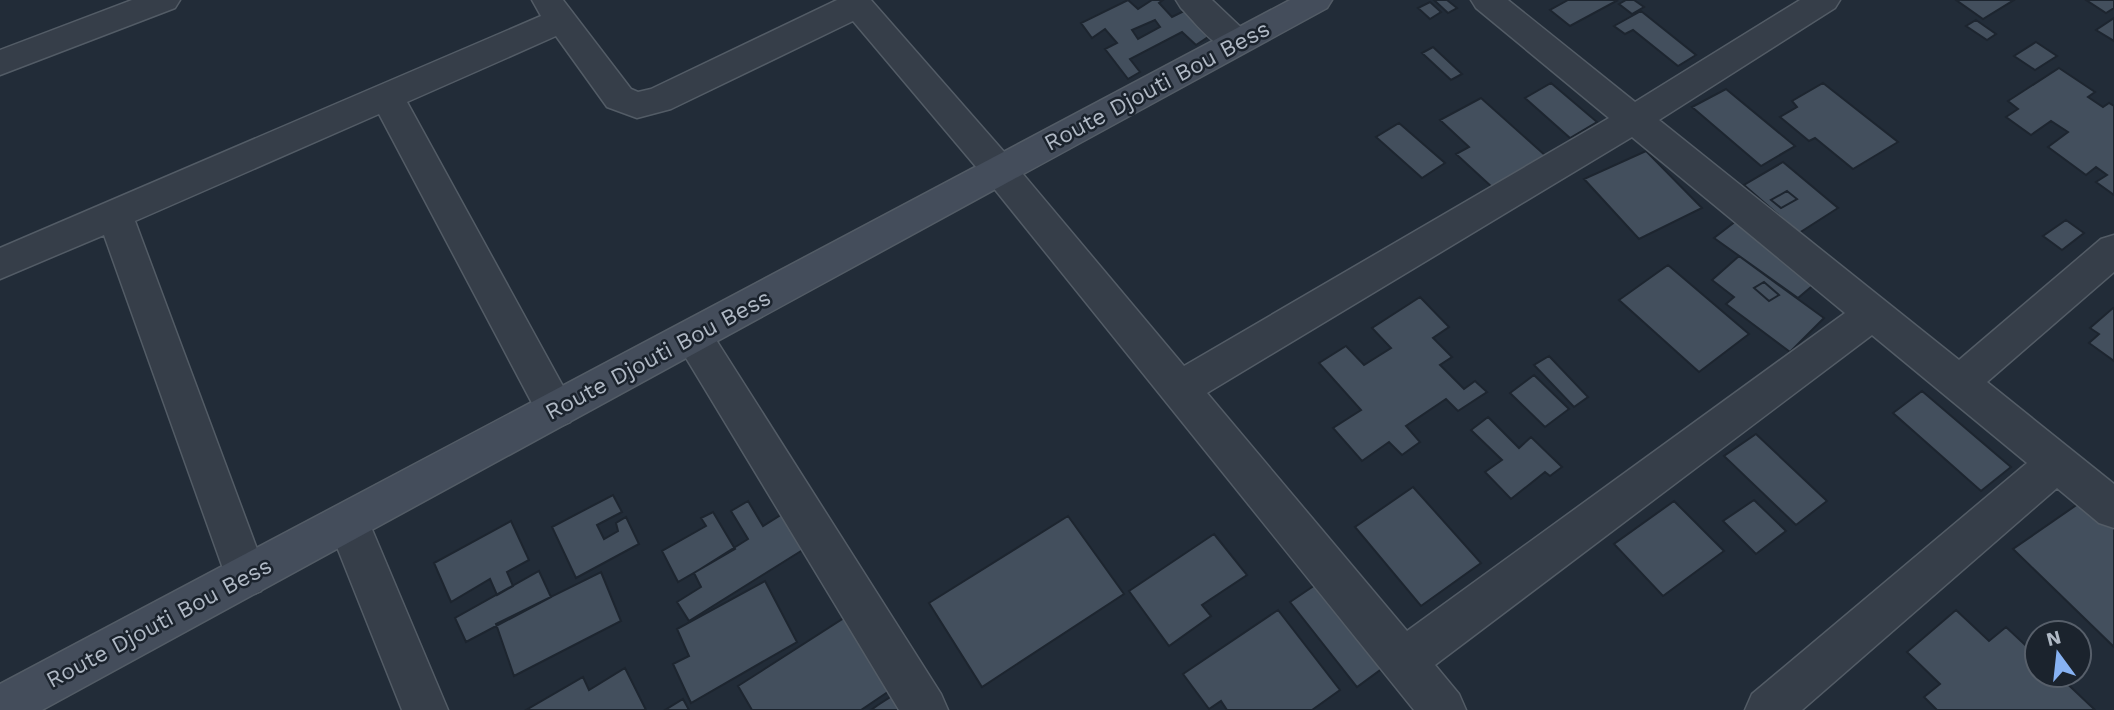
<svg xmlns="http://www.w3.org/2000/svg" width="2114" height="710" font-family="'Work Sans',sans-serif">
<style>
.building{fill:#434f5d;stroke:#1d252f;stroke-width:2;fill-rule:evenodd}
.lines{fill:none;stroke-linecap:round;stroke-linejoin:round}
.street-casing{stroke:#535c66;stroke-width:3}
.secondary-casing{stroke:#535c66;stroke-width:3}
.street{fill:#363e49;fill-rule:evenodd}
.secondary{fill:#444d5b;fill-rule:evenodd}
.labels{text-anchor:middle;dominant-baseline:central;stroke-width:5;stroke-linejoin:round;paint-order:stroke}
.street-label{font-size:23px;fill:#b0b9c5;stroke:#1b232d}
</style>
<rect width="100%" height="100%" fill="#222c38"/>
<path class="building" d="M1128,0L1138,9L1152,0H1163L1159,3L1172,17L1186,10L1208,37L1196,45L1182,32L1130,59L1140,72L1128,79L1105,49L1117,43L1105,29L1092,38L1081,23Z
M1434,0H1447L1457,8L1448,13Z
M1568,0H1618L1570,26L1550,10Z
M1626,0H1634L1644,7L1632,14L1619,4Z
M1956,0H2014L1983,19Z
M2086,0H2114V8L2106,13Z
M1430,2L1441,12L1430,19L1418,8Z
M1641,11L1696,55L1678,66L1633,30L1625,34L1614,26Z
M2114,18V41L2096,30Z
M1155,20L1160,27L1138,39L1132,30Z
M1976,20L1996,34L1987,40L1966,26Z
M2036,42L2057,56L2035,70L2014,56Z
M1433,47L1462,74L1451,80L1422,53Z
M2059,68L2095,92L2088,97L2103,107L2109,103L2114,106V195L2096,182L2107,175L2096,167L2086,175L2048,147L2068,132L2051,121L2031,135L2006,117L2018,109L2008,101Z
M1551,83L1597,122L1570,138L1525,98Z
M1823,83L1898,142L1853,169L1815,138L1809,141L1780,117L1797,107L1792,101Z
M1726,89L1795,146L1761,166L1692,107Z
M1481,98L1547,157L1493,188L1456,154L1469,147L1440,120Z
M1399,123L1445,163L1422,178L1376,137Z
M1646,151L1702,208L1639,239L1584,179Z
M1783,162L1838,208L1799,233L1744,185ZM1787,191L1797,199L1781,208L1771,200Z
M1787,191L1797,199L1781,208L1771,200Z
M2066,220L2084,233L2062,250L2043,236Z
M1736,221L1817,282L1798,298L1714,238Z
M1739,256L1824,318L1790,352L1726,304L1734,297L1712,280ZM1764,282L1779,295L1769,301L1754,288Z
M1668,265L1749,334L1699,372L1619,300Z
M1764,282L1779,295L1769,301L1754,288Z
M1420,297L1449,327L1433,338L1452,357L1440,365L1464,389L1475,381L1487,392L1458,411L1446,399L1406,426L1420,442L1402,455L1389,442L1362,461L1333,428L1361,410L1319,363L1346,346L1364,365L1391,348L1372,328Z
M2113,308L2114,309V361L2089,343L2099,334L2090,328Z
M1549,356L1588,397L1574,407L1534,365Z
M1534,375L1569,409L1545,427L1510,393Z
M1922,391L2011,467L1981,491L1893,413Z
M1488,417L1519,448L1531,437L1562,467L1550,476L1545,472L1511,499L1485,472L1502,460L1471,430Z
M1756,434L1827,501L1796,525L1724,456Z
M1413,487L1481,563L1421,606L1355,527Z
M613,495L622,512L597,525L604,539L618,531L616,523L626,517L639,544L576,578L552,527Z
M2088,497L2114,521V647L2013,549Z
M1754,500L1786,531L1756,554L1723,521Z
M748,501L763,526L795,506L817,541L689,621L677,602L701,587L694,573L748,539L731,511Z
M1674,501L1724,551L1663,596L1614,544Z
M713,512L735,549L678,582L662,551L706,526L701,518Z
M1068,516L1124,594L982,687L929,603Z
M511,521L529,560L507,572L513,586L497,595L490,579L451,602L434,563Z
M1214,534L1247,575L1202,605L1211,616L1169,646L1129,591Z
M539,571L551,597L466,642L455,618Z
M601,572L621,621L514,676L496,624Z
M1324,579L1391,662L1357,687L1290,602Z
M765,581L797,642L691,703L673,664L689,656L677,629Z
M858,609L904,681L861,710H752L738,686Z
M1278,610L1340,690L1312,710H1227L1221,701L1209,709L1183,674Z
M1956,610L1989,641L2006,627L2037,656V675H2058L2095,710H1937L1924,697L1940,684L1907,652Z
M625,668L646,710H526L583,677L589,690Z
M892,696L901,710H871L878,705Z
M683,699L689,710H665Z"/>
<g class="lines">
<g class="street-casing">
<path id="street" d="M132,0H180L175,8L0,75V50Z
M532,0H563L631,89L638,92L651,89L837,0H871L1012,161L1184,366L1609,118L1476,8L1471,0H1508L1635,102L1800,0H1840L1835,8L1659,120L1959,360L2101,239L2114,235V272L1987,382L2114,484V528L2099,523L2057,488L1802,710H1745L1752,694L2027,463L1872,335L1435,665L1459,694L1466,710H1414L988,181L853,21L671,109L637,118L607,107L556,36L407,102L576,410L570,422L556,428L542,422L379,114L135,221L267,576L261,591L246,597L231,591L104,235L0,279V248L541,16ZM1632,137L1845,313L1407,631L1207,393Z
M1176,0H1212L1248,34L1253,42L1248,50C1221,59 1199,26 1181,8Z
M693,320L706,324L941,694L948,710H899L680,348L674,336L680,324Z
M348,502L363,508L448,710H402L327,522L333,508Z"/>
</g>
<g class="secondary-casing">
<path id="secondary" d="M1290,0H1332L1327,8L42,710H0V684Z"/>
</g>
<use href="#street" class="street"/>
<use href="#secondary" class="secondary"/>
</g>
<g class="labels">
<g class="street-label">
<text transform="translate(1157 86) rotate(-28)">Route Djouti Bou Bess</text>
<text transform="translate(658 355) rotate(-28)">Route Djouti Bou Bess</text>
<text transform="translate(159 623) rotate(-28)">Route Djouti Bou Bess</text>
</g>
</g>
<g transform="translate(2058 654) rotate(345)"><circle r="33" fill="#1b232d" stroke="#575f6a" stroke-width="2"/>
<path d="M0-5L12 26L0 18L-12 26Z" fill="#87b2f3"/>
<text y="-10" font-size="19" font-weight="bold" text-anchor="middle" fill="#b0b9c5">N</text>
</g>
</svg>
